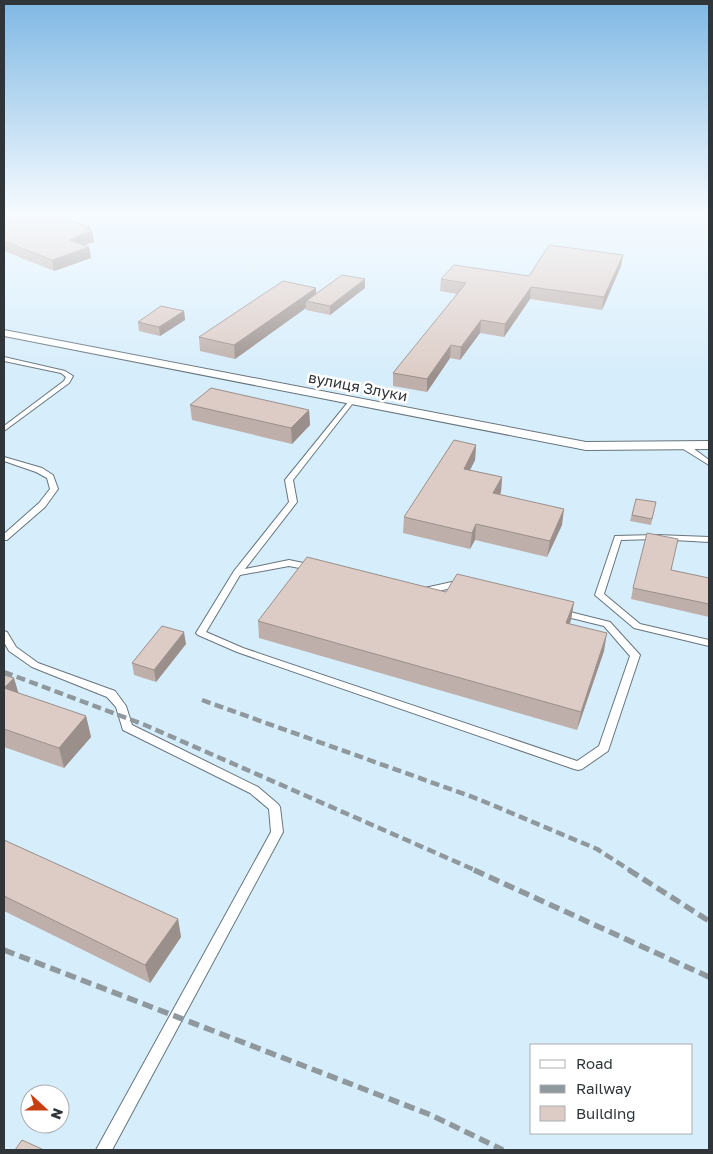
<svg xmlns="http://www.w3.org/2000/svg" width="713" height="1154" font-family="'Golos Text',sans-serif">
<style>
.built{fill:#d6edfb;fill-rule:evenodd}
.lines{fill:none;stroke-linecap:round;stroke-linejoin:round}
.service-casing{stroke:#67757d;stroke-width:2}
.minor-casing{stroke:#67757d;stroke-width:2}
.service{fill:#fff;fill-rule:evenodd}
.minor{fill:#fff;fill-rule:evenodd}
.rail-far1{stroke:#8f989d;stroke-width:4.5;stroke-dasharray:9 4.5;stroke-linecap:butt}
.rail{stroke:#8f989d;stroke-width:5.5;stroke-dasharray:11 5.5;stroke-linecap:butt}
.wall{fill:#beafaa}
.shaded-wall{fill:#9b8f8b}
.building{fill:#ddccc6;stroke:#9b8f8b}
.labels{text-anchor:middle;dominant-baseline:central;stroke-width:5;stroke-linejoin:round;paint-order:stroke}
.far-street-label{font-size:15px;fill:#2f3538;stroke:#fff}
</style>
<rect width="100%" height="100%" fill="#eaf7fe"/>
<path class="built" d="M4,213H709V1150H4ZM532,1045H692V1133H532ZM30,1094H60V1124H30Z"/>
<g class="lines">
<g class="service-casing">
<path id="service" d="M4,357L65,371L73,376L69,383L4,431V426L64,381L66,377L61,373L4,361Z
M351,400L353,401V403L293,480L297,502L245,569L289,560L313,565L314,567L310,570L289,566L240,575L206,632L243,648L577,761L599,746L630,656L604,626L559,615L557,613L562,610L610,622L640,655L608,751L582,769L578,770L574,769L237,652L198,635L196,633L234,571L289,502L285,480L349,401Z
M680,443H686L709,460V465L680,447Z
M4,457L42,468L53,475L58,489L45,507L7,540H4V534L39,503L50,489L47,478L36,472L4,461Z
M656,535L709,537V542L656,539L621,540L604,594L640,624L709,640V646L634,628L595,595L615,536Z
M452,582L465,586L466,588L462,591L452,588L423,594L419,591L420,589Z
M4,631L7,632L16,647L38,663L115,691L126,706L132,725L258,787L278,804L280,807L283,832L112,1150H96L271,832L269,809L250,793L123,730L116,707L107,697L32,667L9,651L4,642Z"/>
</g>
<g class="minor-casing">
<path id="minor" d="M4,330L586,442L709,441V449L586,450L4,336Z"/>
</g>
<use href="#service" class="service"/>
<use href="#minor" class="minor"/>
<path class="rail-far1" d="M4,672L145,725L477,871
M202,700L478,799L597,849L631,871"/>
<path class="rail" d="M474,870L709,977
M629,870L709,921
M4,950L431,1115L503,1150"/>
</g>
<path class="wall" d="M4,213L92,231L94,242L84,245L89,247L91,258L54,271L4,251Z
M623,255L621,266L602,310L530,299L504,337L480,333L460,360L450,358L427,392L393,386V373L457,294L440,291L441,279L529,276Z
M365,288L330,315L306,310V308L235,359L200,351L199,337L316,294Z
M184,311L185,320L160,336L139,331L138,322Z
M190,405L309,410L310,425L292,444L192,420Z
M476,445L475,460L470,470L502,477L501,492L499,495L562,525L547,557L475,540L470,549L403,533L404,517Z
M636,499L656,502L651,525L630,521Z
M671,570L709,578V617L631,599L633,588Z
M446,592L574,602L571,620L570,623L604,651L577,730L259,638L258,621Z
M186,644L156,682L134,675L132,663Z
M4,675L18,693L86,716L91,737L64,768L4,747Z
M4,838V840L178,919L181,937L150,983L4,911Z"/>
<path class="shaded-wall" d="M90,227L91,232L92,231L94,242L71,250L69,240L85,229Z
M89,247L91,258L54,271L52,260Z
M623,255L621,266L602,310L604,297Z
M365,279V288L330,315V306Z
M531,287L530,299L504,337L505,324Z
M316,288V301H306V308L235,359L234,345Z
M184,311L185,320L160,336L159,327Z
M481,320L480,333L460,360L461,347Z
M451,345L450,358L427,392V379Z
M309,410L310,425L292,444L291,428Z
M476,445L475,460L463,484L464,469Z
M502,477L501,492L492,509L493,493Z
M564,509L562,525L547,557L550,541Z
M476,524L475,540L470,549L472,533Z
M574,602L571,620L563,640L566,623Z
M184,632L186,644L156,682L154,670Z
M607,633L604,651L577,730L581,712Z
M14,678L20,698L4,688Z
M86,716L91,737L64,768L59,748Z
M178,919L181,937L150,983L145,965Z"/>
<path class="building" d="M4,213H47L90,227L85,229L92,231L69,240L89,247L52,260L4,241Z
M549,245L623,255L604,297L531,287L505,324L481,320L461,347L451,345L427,379L393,373L466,283L441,279L454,265L529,276Z
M342,275L365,279L330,306L306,301Z
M283,281L316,288L234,345L199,337Z
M161,306L184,311L159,327L138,322Z
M211,388L309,410L291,428L190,405Z
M454,440L476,445L464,469L502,477L493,493L564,509L550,541L476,524L472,533L404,517Z
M636,499L656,502L652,519L632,515Z
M647,533L678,539L671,570L709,578V604L633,588Z
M307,557L446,592L457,574L574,602L566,623L607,633L581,712L258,621Z
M162,626L184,632L154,670L132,663Z
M4,675L14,678L4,688Z
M4,688L86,716L59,748L4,729Z
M4,840L178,919L145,965L4,896Z
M22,1140L44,1150H15Z"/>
<linearGradient id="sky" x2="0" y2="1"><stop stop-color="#7fb8e4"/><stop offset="0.57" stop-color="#f6fbff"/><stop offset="1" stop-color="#f6fbff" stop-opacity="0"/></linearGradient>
<rect width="713" height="375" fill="url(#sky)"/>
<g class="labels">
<g class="far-street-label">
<text transform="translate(358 386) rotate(11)">вулиця Злуки</text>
</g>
</g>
<rect width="713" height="1154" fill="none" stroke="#2f3538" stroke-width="10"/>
<rect x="530" y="1044" width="162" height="90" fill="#ffffff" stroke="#acaeaf"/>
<rect x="540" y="1060" width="25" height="8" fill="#ffffff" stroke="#acaeaf"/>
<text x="576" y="1069" font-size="15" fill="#2f3538">Road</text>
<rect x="540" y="1085" width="25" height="8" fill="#8f989d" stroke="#acaeaf"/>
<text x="576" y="1094" font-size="15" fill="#2f3538">Railway</text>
<rect x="540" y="1106" width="25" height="15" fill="#ddccc6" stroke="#acaeaf"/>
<text x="576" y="1119" font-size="15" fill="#2f3538">Building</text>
<g transform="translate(45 1109) rotate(111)"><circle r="24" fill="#ffffff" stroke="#acaeaf"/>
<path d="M0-4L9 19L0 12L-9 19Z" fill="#c73f10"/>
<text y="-8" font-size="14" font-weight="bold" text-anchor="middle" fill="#2f3538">N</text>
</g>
</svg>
